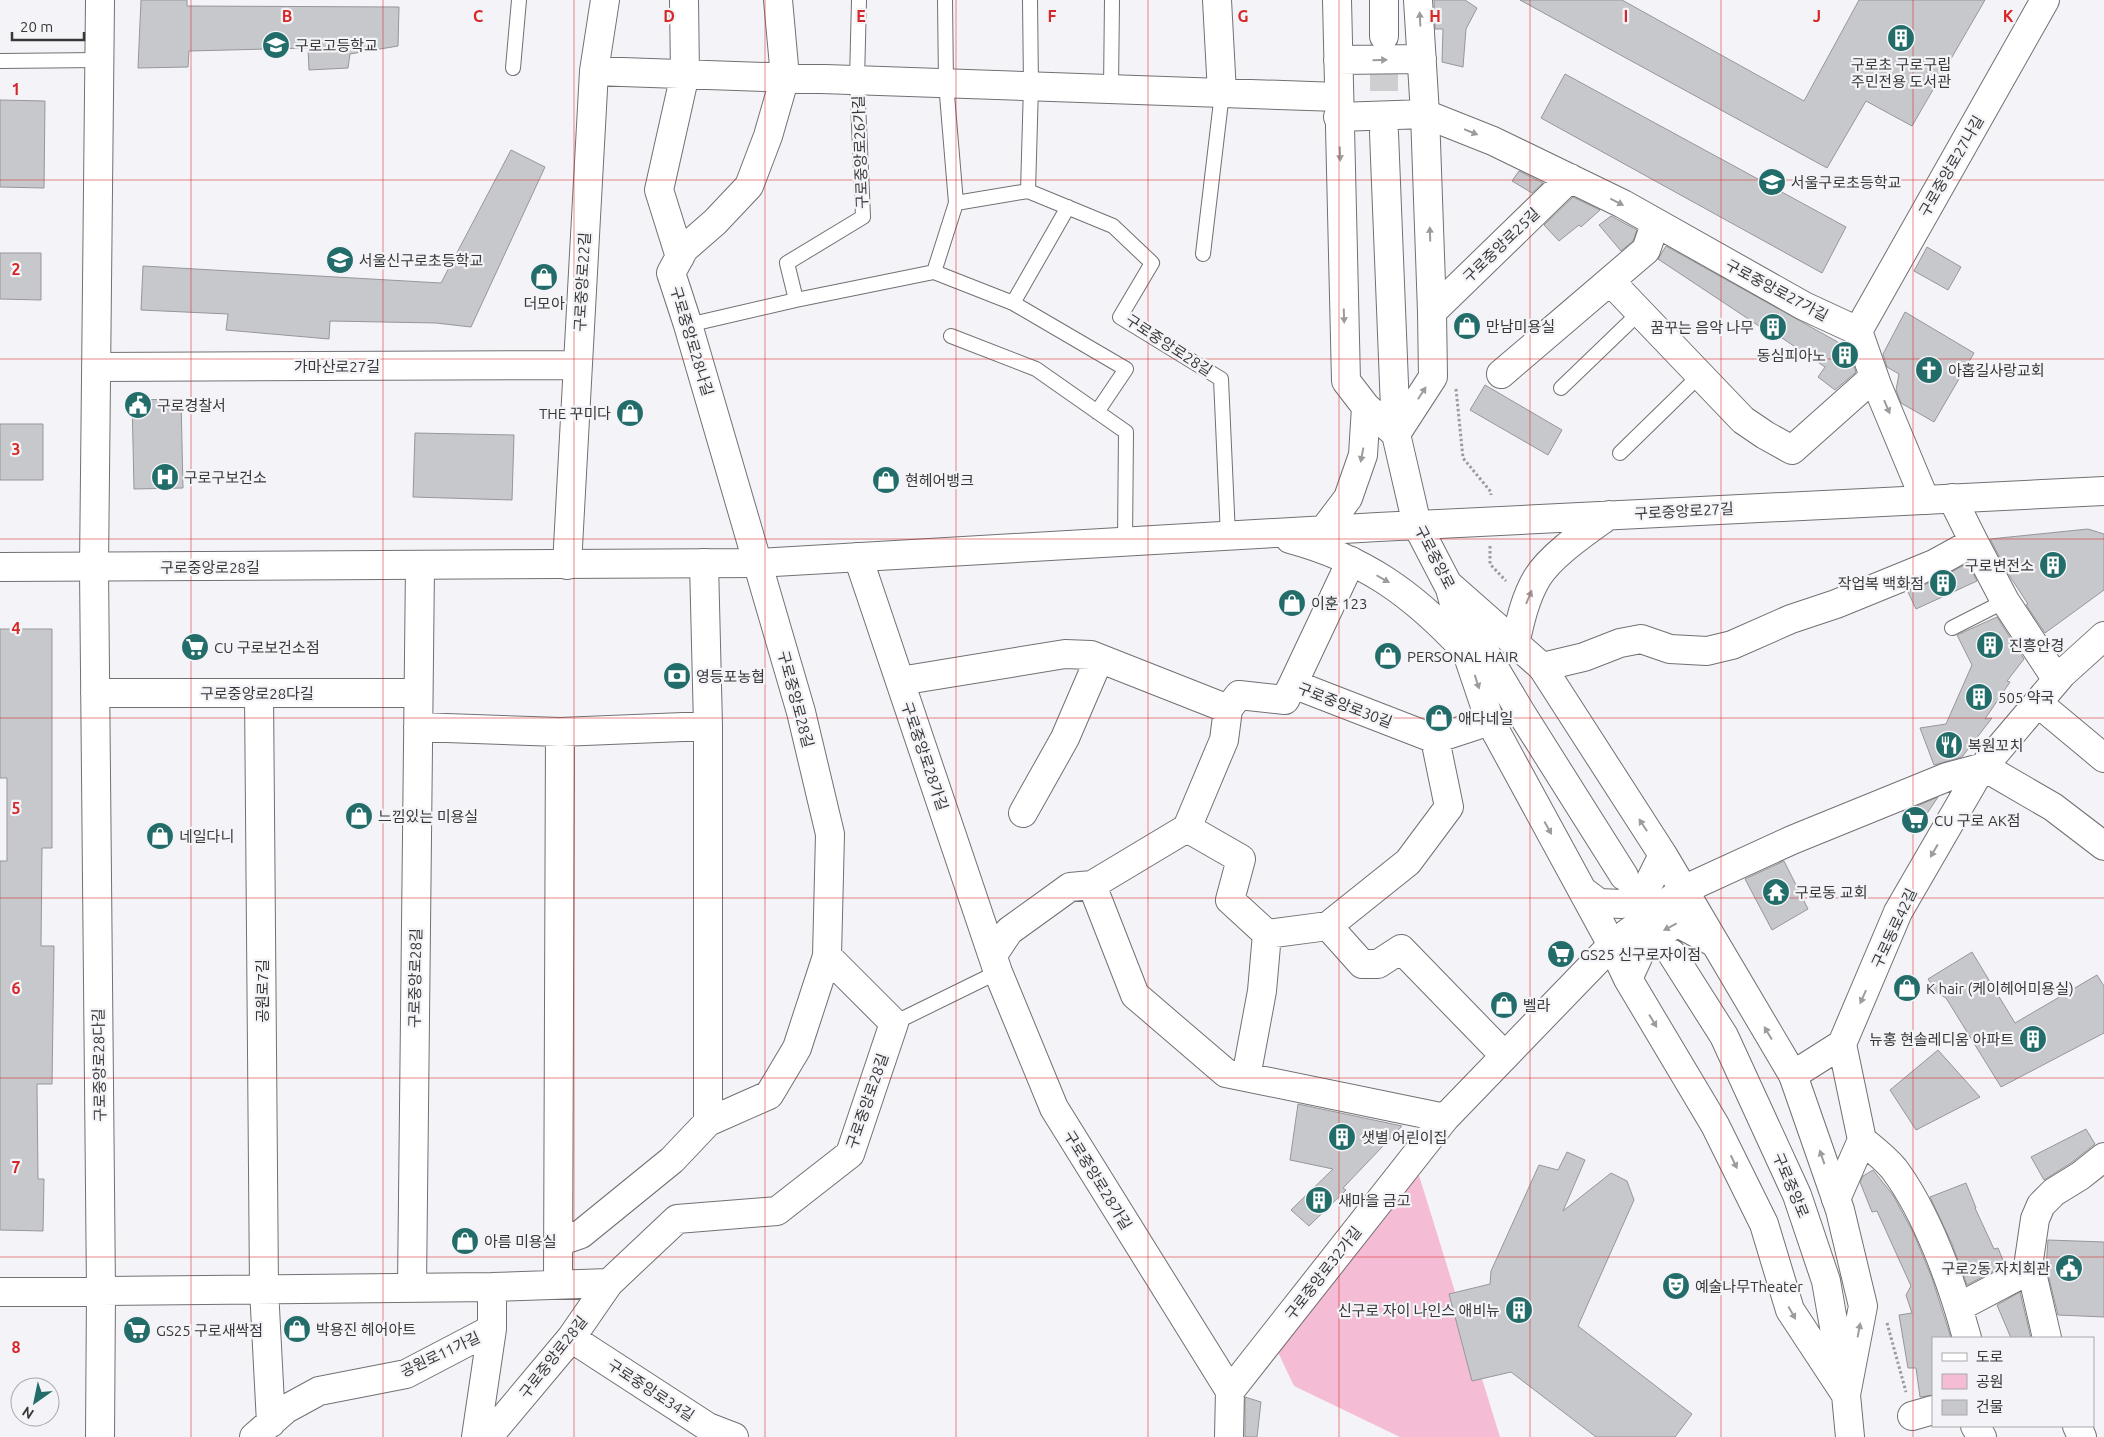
<svg xmlns="http://www.w3.org/2000/svg" width="2104" height="1437" font-family="Ubuntu,'Noto Sans KR',sans-serif">
<style>
.green{fill:#f5bcd5}
.building{fill:#c7c8cb;stroke:#97979a}
.lines{fill:none;stroke-linecap:round;stroke-linejoin:round}
.secondary-tunnel{stroke:#ceced1;stroke-width:28;stroke-dasharray:28 14;stroke-linecap:butt}
.lane-casing{stroke:#727073;stroke-width:16}
.street-casing{stroke:#727073;stroke-width:30}
.secondary-casing{stroke:#727073;stroke-width:30}
.path{stroke:#9b9a9d;stroke-width:3;stroke-dasharray:2.5 2.5;stroke-linecap:butt}
.lane{stroke:#fff;stroke-width:14}
.street{stroke:#fff;stroke-width:28}
.secondary{stroke:#fff;stroke-width:28}
.oneway{fill:#9c9c9c}
.grid{fill:none;stroke:#d62828;stroke-width:1;stroke-opacity:0.55}
.labels{text-anchor:middle;dominant-baseline:central;stroke-width:4.5;stroke-linejoin:round;paint-order:stroke}
.poi-label{font-size:15px;fill:#383839;stroke:#f4f3f7;text-anchor:start}
.street-label{font-size:15px;fill:#383839;stroke:#f4f3f7}
.grid-label{font-size:16px;text-anchor:middle;font-weight:bold;fill:#d62828;stroke:#f4f3f7;stroke-width:4.5;stroke-linejoin:round;paint-order:stroke}
</style>
<rect width="100%" height="100%" fill="#f4f3f7"/>
<path class="green" d="M1417,1169L1500,1437H1400L1294,1386L1276,1348Z"/>
<path class="building" d="M141,0H187V6L399,7L398,46L350,54L348,68L309,70L308,48L189,51L188,67L138,68Z
M1434,0H1465L1477,8L1466,29L1463,67L1442,62L1443,29H1435Z
M1520,0H1622L1804,101L1859,0H1985L1912,126L1866,101L1827,168Z
M1565,74L1846,227L1822,273L1541,118Z
M0,100L45,101L44,188L0,187Z
M511,150L545,167L471,327L436,323L330,321L329,339L226,330L228,314L141,310L143,266L441,283Z
M1519,171L1543,183L1532,193L1512,181Z
M1573,197L1600,210L1581,227L1579,225L1559,241L1544,225Z
M1611,216L1637,230L1633,241L1621,251L1599,225Z
M1666,246L1843,345L1845,342L1856,372L1835,390L1818,377L1825,367L1779,336L1777,338L1658,259Z
M1927,247L1961,267L1948,290L1914,271Z
M0,253H41V300L0,299Z
M1905,312L1974,353L1934,422L1901,403L1896,390L1899,374L1887,367L1883,354Z
M1485,385L1562,430L1548,455L1470,410Z
M181,399L183,488L134,489L132,400Z
M0,424H43V480H0Z
M415,433L514,435L512,500L413,497Z
M2088,529L2104,534V590L2045,633L2026,605L2028,604L2009,575L1990,539Z
M1968,563L1977,581L1916,609L1908,592L1940,578Z
M1997,617L2024,659L2007,681L2010,682L1985,719L1992,718L1962,757L1934,765L1920,728L1946,724L1972,665L1957,635Z
M0,629H52V848H42L41,946H54L52,1084H37L38,1179H44L43,1231L0,1230V861H7V778H0Z
M1938,797L1914,833L1903,812Z
M1784,861L1808,909L1772,930L1745,879Z
M1972,952L2015,1023L2097,975L2104,986V1033L2001,1087L1946,998L1936,992L1928,979Z
M1938,1050L1980,1097L1916,1130L1890,1090Z
M1298,1104L1402,1126L1343,1188L1346,1190L1309,1226L1291,1210L1333,1169L1290,1160Z
M2086,1129L2095,1144L2071,1163L2044,1180L2031,1157Z
M1567,1152L1585,1160L1563,1211L1611,1173L1627,1181L1634,1200L1578,1326L1692,1414L1675,1437H1596L1511,1372L1472,1381L1449,1294L1490,1284L1491,1271L1539,1165L1558,1170Z
M1873,1170L1893,1195L1914,1234L1932,1278L1951,1338H1933V1395L1920,1397L1916,1368H1908L1899,1315L1912,1313L1906,1295L1911,1286L1877,1211L1872,1212L1860,1182L1863,1176Z
M1966,1183L1976,1208H1975L1994,1249L1998,1248L2005,1265L1967,1285L1952,1244L1930,1197Z
M2048,1240L2104,1242V1317L2058,1315L2046,1266Z
M2020,1292L2031,1338H2011L1997,1305Z
M1245,1397L1261,1402L1257,1437H1245Z"/>
<g class="lines">
<path class="secondary-tunnel" d="M1384,133V36"/>
<g class="lane-casing">
<path id="lane" d="M0,61L99,60
M513,68L519,0
M1111,89L1112,0
M1028,191L1031,86L1030,0
M956,203L1028,191L1113,226L1152,263L1120,317L1221,379L1228,536
M1203,254L1222,93
M934,272L956,203L946,83L945,0
M934,272L1013,303L1126,369L1097,412
M796,300L787,263L863,217L857,80L859,0
M1013,303L1068,207
M688,325L796,300L934,272
M951,336L1036,369L1126,432L1125,542
M1561,388L1640,312
M1620,453L1700,375
M1952,628L2005,601
M894,1023L998,972"/>
</g>
<g class="street-casing">
<path id="street" d="M1217,0L1222,93
M594,71L1338,97
M1425,114L1493,141L1623,204L1804,306L1858,331L1877,385L1925,500
M680,257L659,190L685,74L684,0
M1610,281L1743,420L1765,435L1792,450L1874,377
M1432,312L1570,178
M1858,331L2045,0
M96,367L578,365
M1501,374L1646,250L1655,224
M1974,542L2005,601L2057,680
M858,557L998,972L1054,1108L1230,1391
M704,563L708,726V1122
M567,565L594,71L605,0
M1542,667L1584,657L1620,643L1641,639L1670,649L1707,651L1732,645L1791,619L1836,604L1934,564L1974,542L1952,498
M900,681L1065,654L1091,655L1228,709L1239,695L1285,700L1293,684L1435,739L1449,807L1408,862L1328,926
M1293,684L1351,561
M95,693H418
M259,693L264,1289L271,1423
M2038,703L2104,758
M418,727L560,732L708,726
M1435,739L1490,721
M1023,813L1065,738L1099,659
M1187,828L1241,859L1230,900L1267,934L1262,991L1246,1077
M1092,885L1135,995L1226,1073L1445,1118
M1267,934L1328,926L1362,964H1378L1401,949L1505,1056
M993,955L1009,931L1070,887L1092,885L1187,828L1224,740L1228,709
M1793,1075L1842,1044L1898,912L1979,772L2062,674L2104,636
M1862,1140C1873,1149 1885,1158 1894,1169C1927,1213 1953,1285 1967,1338
M1836,1199L1862,1140L1842,1044
M558,1242L581,1234L672,1160L708,1122L769,1095L797,1048L827,956
M558,1284L560,732
M412,1288L420,566
M0,1292L492,1287L609,1283
M1959,1307L2031,1269
M571,1338L708,1427L734,1437
M2047,1338L2029,1260L2035,1219L2041,1205L2054,1192L2080,1176L2104,1157
M1912,1416L1933,1410
M1975,1426L1982,1437
M2077,1426L2082,1437
M100,1437L101,1291L94,568L100,0
M254,1437L286,1409L319,1391L406,1374L492,1329
M476,1437L492,1329V1287
M488,1437L571,1338L609,1283L677,1219L777,1211L850,1154L894,1023L827,956L830,834L801,712L688,325L671,273L684,249L715,222L749,186L768,136L785,77L778,0
M1229,1437L1230,1391L1445,1118L1612,945L1683,890L1792,840L1947,777L1984,767L2053,807L2104,846"/>
</g>
<g class="secondary-casing">
<path id="secondary" d="M1337,0L1346,381L1366,407L1396,434L1433,377L1432,312L1425,114L1418,0
M1384,0V36
M1338,60L1422,59
M1338,117L1425,114
M1384,133L1396,434L1417,525L1470,627L1520,711L1624,876
M1323,531L1348,498L1363,455L1366,407
M1290,539C1364,559 1412,593 1464,649
M0,567L757,563L1378,527L2104,491
M1449,585L1542,667L1663,855L1793,1075L1840,1210L1863,1306L1846,1395
M1449,585L1467,653L1490,721L1612,945L1628,979L1715,1125L1764,1224L1790,1310L1846,1395
M1515,644C1520,622 1525,598 1537,578C1551,555 1587,531 1609,515
M1583,891L1599,903L1622,904L1646,889L1663,855
M1672,954L1724,1036L1797,1195L1826,1281L1846,1395L1850,1437
M1628,979L1646,940L1678,923L1713,942"/>
</g>
<path class="path" d="M1456,389L1463,458L1491,492V495
M1490,546V564L1506,581
M1887,1323L1906,1392"/>
<use href="#lane" class="lane"/>
<use href="#street" class="street"/>
<use href="#secondary" class="secondary"/>
</g>
<defs><path id="oneway-solid" d="M-6-.8H1V-3.2L6.5 0L1 3.2V.8H-6Z" transform="scale(1.25)"/></defs>
<g class="oneway">
<use href="#oneway-solid" transform="translate(1420 19) rotate(-93)"/>
<use href="#oneway-solid" transform="translate(1380 60) rotate(-1)"/>
<use href="#oneway-solid" transform="translate(1471 132) rotate(22)"/>
<use href="#oneway-solid" transform="translate(1340 154) rotate(88)"/>
<use href="#oneway-solid" transform="translate(1617 202) rotate(27)"/>
<use href="#oneway-solid" transform="translate(1430 234) rotate(-92)"/>
<use href="#oneway-solid" transform="translate(1344 316) rotate(88)"/>
<use href="#oneway-solid" transform="translate(1422 393) rotate(-57)"/>
<use href="#oneway-solid" transform="translate(1887 407) rotate(67)"/>
<use href="#oneway-solid" transform="translate(1362 455) rotate(101)"/>
<use href="#oneway-solid" transform="translate(1383 579) rotate(30)"/>
<use href="#oneway-solid" transform="translate(1529 597) rotate(-67)"/>
<use href="#oneway-solid" transform="translate(1477 682) rotate(72)"/>
<use href="#oneway-solid" transform="translate(1643 825) rotate(-123)"/>
<use href="#oneway-solid" transform="translate(1548 828) rotate(61)"/>
<use href="#oneway-solid" transform="translate(1934 851) rotate(120)"/>
<use href="#oneway-solid" transform="translate(1670 927) rotate(152)"/>
<use href="#oneway-solid" transform="translate(1863 997) rotate(114)"/>
<use href="#oneway-solid" transform="translate(1653 1021) rotate(59)"/>
<use href="#oneway-solid" transform="translate(1768 1033) rotate(-121)"/>
<use href="#oneway-solid" transform="translate(1822 1157) rotate(-109)"/>
<use href="#oneway-solid" transform="translate(1734 1162) rotate(64)"/>
<use href="#oneway-solid" transform="translate(1792 1313) rotate(61)"/>
<use href="#oneway-solid" transform="translate(1859 1330) rotate(-79)"/>
</g>
<path class="grid" d="M191,0V1437M383,0V1437M574,0V1437M765,0V1437M956,0V1437M1148,0V1437M1339,0V1437M1530,0V1437M1721,0V1437M1913,0V1437M0,180H2104M0,359H2104M0,539H2104M0,718H2104M0,898H2104M0,1078H2104M0,1257H2104"/>
<defs>
<g id="building-disc" transform="scale(1.4375)"><circle r="9.5" fill="#226d6a" stroke="#f4f3f7"/><path d="M-4-6H4V6H1V3H-1V6H-4ZM-2.5-4.3h1.7v1.8h-1.7ZM.8-4.3h1.7v1.8H.8ZM-2.5-1h1.7V.8h-1.7ZM.8-1h1.7V.8H.8Z" fill="#fff"/></g>
<g id="school-disc" transform="scale(1.4375)"><circle r="9.5" fill="#226d6a" stroke="#f4f3f7"/><path d="M0-5L7-2L0 1L-7-2ZM-4 1L0 2.5L4 1V4Q0 6-4 4Z" fill="#fff"/></g>
<g id="shop-disc" transform="scale(1.4375)"><circle r="9.5" fill="#226d6a" stroke="#f4f3f7"/><path d="M-5-2.5h2.3a2.7 3.5 0 0 1 5.4 0H5L5.5 6h-11ZM-1.5-2.5h3a1.5 2.3 0 0 0-3 0Z" fill="#fff"/></g>
<g id="church-disc" transform="scale(1.4375)"><circle r="9.5" fill="#226d6a" stroke="#f4f3f7"/><path d="M-1.2-6h2.4v3.5h3.3v2.4h-3.3V6h-2.4V-.1h-3.3v-2.4h3.3Z" fill="#fff"/></g>
<g id="civic-disc" transform="scale(1.4375)"><circle r="9.5" fill="#226d6a" stroke="#f4f3f7"/><path d="M-.6-6.5H3V-4.5H.6V-3L4-1V1h2V6H-6V1h2V-1L-.6-3ZM-1.2 2.5V6h2.4V2.5Z" fill="#fff"/></g>
<g id="hospital-disc" transform="scale(1.4375)"><circle r="9.5" fill="#226d6a" stroke="#f4f3f7"/><path d="M-5-5h3v3.5h4V-5h3V5h-3V1.5h-4V5h-3Z" fill="#fff"/></g>
<g id="supermarket-disc" transform="scale(1.4375)"><circle r="9.5" fill="#226d6a" stroke="#f4f3f7"/><path d="M-6-5.5h2.5l.6 2H6L4.5 2H-2.5L-4.4-4H-6ZM-1.5 3.2a1.3 1.3 0 1 0 .1 0ZM3 3.2a1.3 1.3 0 1 0 .1 0Z" fill="#fff"/></g>
<g id="bank-disc" transform="scale(1.4375)"><circle r="9.5" fill="#226d6a" stroke="#f4f3f7"/><path d="M-6-4H6V4H-6ZM0-2.3a2.3 2.3 0 1 0 0 4.6a2.3 2.3 0 1 0 0-4.6Z" fill="#fff"/></g>
<g id="restaurant-disc" transform="scale(1.4375)"><circle r="9.5" fill="#226d6a" stroke="#f4f3f7"/><path d="M-5-6h1v4h1v-4h1v4h1v-4h1v5L-1.5 .5V6h-2V.5L-5-1ZM5-6V6H3V1.5H1.5Q1.5-4 5-6Z" fill="#fff"/></g>
<g id="temple-disc" transform="scale(1.4375)"><circle r="9.5" fill="#226d6a" stroke="#f4f3f7"/><path d="M0-6L5-2H3V0L6.5 2.5H4V6H1.5V3h-3V6H-4V2.5H-6.5L-3 0V-2H-5Z" fill="#fff"/></g>
<g id="theatre-disc" transform="scale(1.4375)"><circle r="9.5" fill="#226d6a" stroke="#f4f3f7"/><path d="M-5-5.5Q0-4 5-5.5V0Q5 5 0 6Q-5 5-5 0ZM-3.3-2.5H-1v1.5H-3.3ZM1-2.5H3.3v1.5H1ZM-2.8 1Q0 5.5 2.8 1Z" fill="#fff"/></g>
</defs>
<g fill-rule="evenodd">
<use href="#building-disc" x="1901" y="38"/>
<use href="#school-disc" x="276" y="45"/>
<use href="#school-disc" x="1772" y="182"/>
<use href="#school-disc" x="340" y="260"/>
<use href="#shop-disc" x="544" y="277"/>
<use href="#shop-disc" x="1467" y="326"/>
<use href="#building-disc" x="1773" y="327"/>
<use href="#building-disc" x="1845" y="355"/>
<use href="#church-disc" x="1929" y="370"/>
<use href="#civic-disc" x="138" y="405"/>
<use href="#shop-disc" x="630" y="413"/>
<use href="#hospital-disc" x="165" y="477"/>
<use href="#shop-disc" x="886" y="480"/>
<use href="#building-disc" x="2053" y="565"/>
<use href="#building-disc" x="1943" y="583"/>
<use href="#shop-disc" x="1292" y="603"/>
<use href="#building-disc" x="1990" y="645"/>
<use href="#supermarket-disc" x="195" y="647"/>
<use href="#shop-disc" x="1388" y="656"/>
<use href="#bank-disc" x="677" y="676"/>
<use href="#building-disc" x="1979" y="697"/>
<use href="#shop-disc" x="1439" y="718"/>
<use href="#restaurant-disc" x="1949" y="745"/>
<use href="#shop-disc" x="359" y="816"/>
<use href="#supermarket-disc" x="1915" y="820"/>
<use href="#shop-disc" x="160" y="836"/>
<use href="#temple-disc" x="1776" y="892"/>
<use href="#supermarket-disc" x="1561" y="954"/>
<use href="#shop-disc" x="1907" y="988"/>
<use href="#shop-disc" x="1504" y="1005"/>
<use href="#building-disc" x="2033" y="1039"/>
<use href="#building-disc" x="1342" y="1137"/>
<use href="#building-disc" x="1319" y="1200"/>
<use href="#shop-disc" x="465" y="1241"/>
<use href="#civic-disc" x="2069" y="1268"/>
<use href="#theatre-disc" x="1676" y="1286"/>
<use href="#building-disc" x="1519" y="1310"/>
<use href="#shop-disc" x="297" y="1329"/>
<use href="#supermarket-disc" x="137" y="1330"/>
</g>
<g class="labels">
<g class="poi-label">
<text x="295" y="45">구로고등학교</text>
<text x="1901" y="64" text-anchor="middle">구로초 구로구립<tspan x="1901" dy="17">주민전용 도서관</tspan></text>
<text x="1791" y="182">서울구로초등학교</text>
<text x="359" y="260">서울신구로초등학교</text>
<text x="544" y="303" text-anchor="middle">더모아</text>
<text x="1486" y="326">만남미용실</text>
<text x="1754" y="327" text-anchor="end">꿈꾸는 음악 나무</text>
<text x="1826" y="355" text-anchor="end">동심피아노</text>
<text x="1948" y="370">아홉길사랑교회</text>
<text x="157" y="405">구로경찰서</text>
<text x="611" y="413" text-anchor="end">THE 꾸미다</text>
<text x="184" y="477">구로구보건소</text>
<text x="905" y="480">현헤어뱅크</text>
<text x="2034" y="565" text-anchor="end">구로변전소</text>
<text x="1924" y="583" text-anchor="end">작업복 백화점</text>
<text x="1311" y="603">이훈 123</text>
<text x="2009" y="645">진흥안경</text>
<text x="214" y="647">CU 구로보건소점</text>
<text x="1407" y="656">PERSONAL HAIR</text>
<text x="696" y="676">영등포농협</text>
<text x="1998" y="697">505 약국</text>
<text x="1458" y="718">애다네일</text>
<text x="1968" y="745">복원꼬치</text>
<text x="378" y="816">느낌있는 미용실</text>
<text x="1934" y="820">CU 구로 AK점</text>
<text x="179" y="836">네일다니</text>
<text x="1795" y="892">구로동 교회</text>
<text x="1580" y="954">GS25 신구로자이점</text>
<text x="1926" y="988">K hair (케이헤어미용실)</text>
<text x="1523" y="1005">벨라</text>
<text x="2014" y="1039" text-anchor="end">뉴홍 현솔레디움 아파트</text>
<text x="1361" y="1137">샛별 어린이집</text>
<text x="1338" y="1200">새마을 금고</text>
<text x="484" y="1241">아름 미용실</text>
<text x="2050" y="1268" text-anchor="end">구로2동 자치회관</text>
<text x="1695" y="1286">예술나무Theater</text>
<text x="1500" y="1310" text-anchor="end">신구로 자이 나인스 애비뉴</text>
<text x="316" y="1329">박용진 헤어아트</text>
<text x="156" y="1330">GS25 구로새싹점</text>
</g>
<g class="street-label">
<text transform="translate(860 152) rotate(-92)">구로중앙로26가길</text>
<text transform="translate(1951 166) rotate(-60)">구로중앙로27나길</text>
<text transform="translate(1501 245) rotate(-44)">구로중앙로25길</text>
<text transform="translate(582 282) rotate(-87)">구로중앙로22길</text>
<text transform="translate(1777 290) rotate(28)">구로중앙로27가길</text>
<text transform="translate(692 341) rotate(73)">구로중앙로28나길</text>
<text transform="translate(1169 345) rotate(33)">구로중앙로28길</text>
<text x="337" y="366">가마산로27길</text>
<text transform="translate(1684 511) rotate(-3)">구로중앙로27길</text>
<text transform="translate(1435 557) rotate(63)">구로중앙로</text>
<text x="210" y="567">구로중앙로28길</text>
<text x="257" y="693">구로중앙로28다길</text>
<text transform="translate(796 699) rotate(75)">구로중앙로28길</text>
<text transform="translate(1345 705) rotate(21)">구로중앙로30길</text>
<text transform="translate(925 756) rotate(71)">구로중앙로28가길</text>
<text transform="translate(1894 928) rotate(-65)">구로동로42길</text>
<text transform="translate(415 978) rotate(-89)">구로중앙로28길</text>
<text transform="translate(262 991) rotate(-90)">공원로7길</text>
<text transform="translate(99 1065) rotate(-91)">구로중앙로28다길</text>
<text transform="translate(867 1101) rotate(-71)">구로중앙로28길</text>
<text transform="translate(1098 1180) rotate(58)">구로중앙로28가길</text>
<text transform="translate(1791 1185) rotate(67)">구로중앙로</text>
<text transform="translate(1323 1273) rotate(-52)">구로중앙로32가길</text>
<text transform="translate(440 1354) rotate(-25)">공원로11가길</text>
<text transform="translate(553 1357) rotate(-52)">구로중앙로28길</text>
<text transform="translate(651 1390) rotate(33)">구로중앙로34길</text>
</g>
</g>
<g class="grid-label">
<text x="287" y="22">B</text>
<text x="478" y="22">C</text>
<text x="669" y="22">D</text>
<text x="861" y="22">E</text>
<text x="1052" y="22">F</text>
<text x="1243" y="22">G</text>
<text x="1435" y="22">H</text>
<text x="1626" y="22">I</text>
<text x="1817" y="22">J</text>
<text x="2008" y="22">K</text>
<text x="16" y="95">1</text>
<text x="16" y="275">2</text>
<text x="16" y="455">3</text>
<text x="16" y="634">4</text>
<text x="16" y="814">5</text>
<text x="16" y="994">6</text>
<text x="16" y="1173">7</text>
<text x="16" y="1353">8</text>
</g>
<rect x="1932" y="1337" width="162" height="90" fill="#f4f3f7" stroke="#a9a8ab"/>
<rect x="1942" y="1353" width="25" height="8" fill="#ffffff" stroke="#a9a8ab"/>
<text x="1976" y="1362" font-size="15" fill="#383839">도로</text>
<rect x="1942" y="1374" width="25" height="15" fill="#f5bcd5" stroke="#a9a8ab"/>
<text x="1976" y="1387" font-size="15" fill="#383839">공원</text>
<rect x="1942" y="1400" width="25" height="15" fill="#c7c8cb" stroke="#a9a8ab"/>
<text x="1976" y="1412" font-size="15" fill="#383839">건물</text>
<g transform="translate(35 1402) rotate(213)"><circle r="24" fill="#f4f3f7" stroke="#a9a8ab"/>
<path d="M0-4L9 19L0 12L-9 19Z" fill="#226d6a"/>
<text y="-8" font-size="14" font-weight="bold" text-anchor="middle" fill="#383839">N</text>
</g>
<path d="M12 32v8h72v-8" fill="none" stroke="#383839" stroke-width="2.5"/>
<text x="20" y="32" font-size="15" fill="#383839" stroke="#f4f3f7" stroke-width="4" paint-order="stroke">20 m</text>
</svg>
